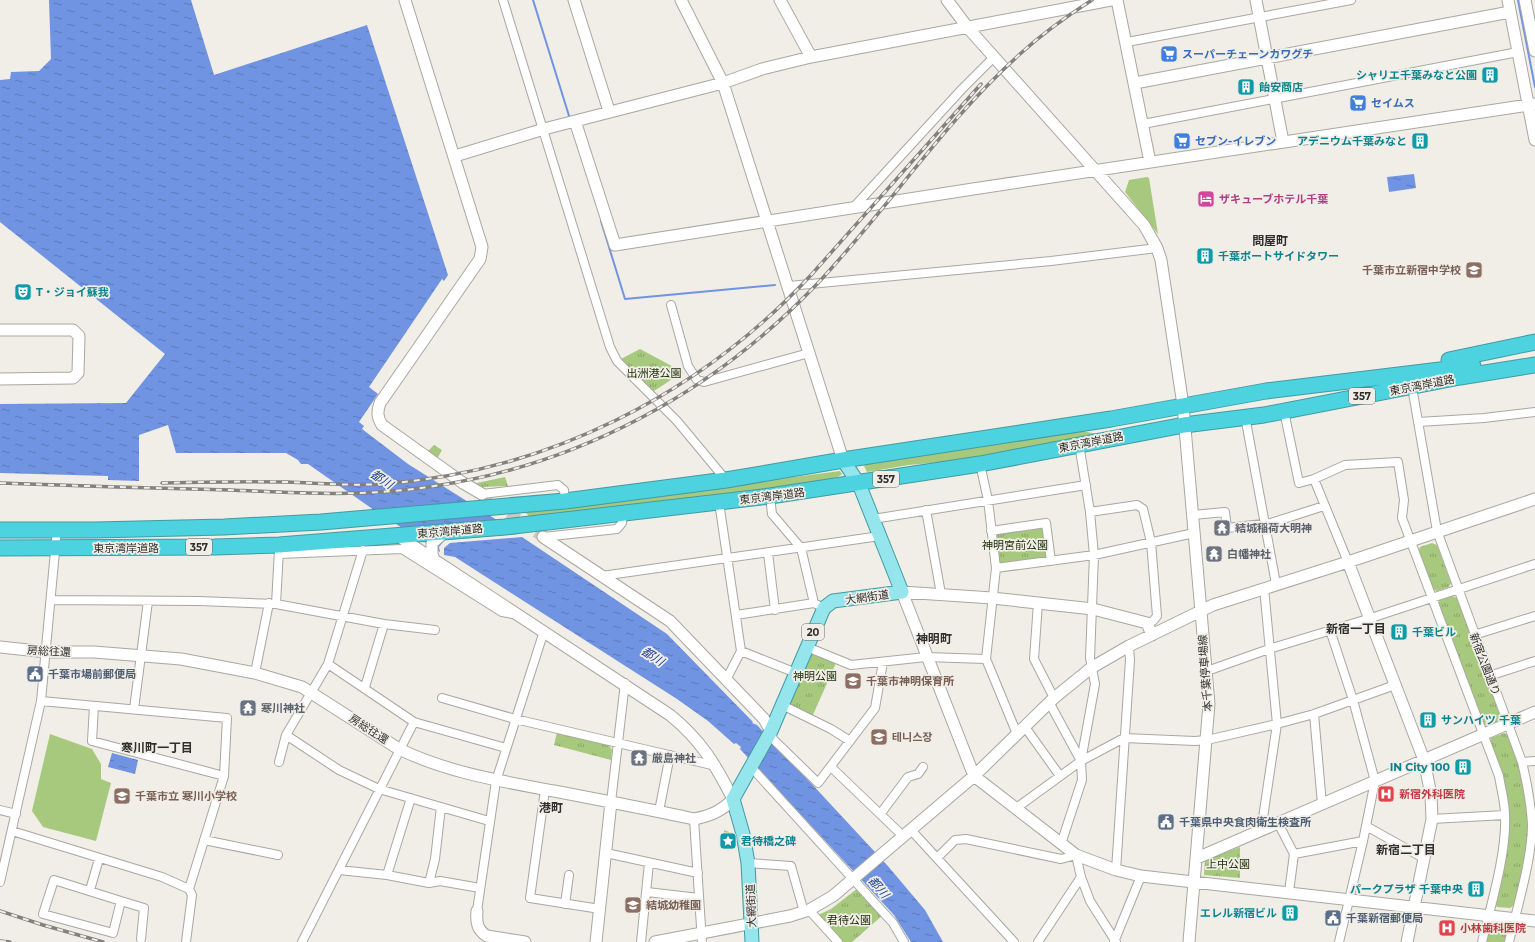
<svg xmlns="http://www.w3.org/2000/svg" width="1535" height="942" font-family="Montserrat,'Noto Sans JP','Noto Sans KR',sans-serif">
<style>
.grass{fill:#a7c97d}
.park{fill:url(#park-tufts)}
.water{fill:url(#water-ripples)}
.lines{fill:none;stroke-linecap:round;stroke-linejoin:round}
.stream{stroke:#7093e2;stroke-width:2}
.secondary-tunnel{stroke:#cac8c2;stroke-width:11;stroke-dasharray:11 5.5;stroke-linecap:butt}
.street-casing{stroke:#a9a7a1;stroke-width:10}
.secondary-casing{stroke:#a9a7a1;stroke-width:13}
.primary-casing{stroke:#439aa1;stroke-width:15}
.highway-casing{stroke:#439aa1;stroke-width:17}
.street{stroke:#fff;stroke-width:8}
.secondary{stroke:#fff;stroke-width:11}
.primary{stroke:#94e5ec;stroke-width:13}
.highway{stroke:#4dd3e0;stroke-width:15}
.rail-casing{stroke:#82817d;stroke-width:3.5}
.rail{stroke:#f0eee7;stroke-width:2;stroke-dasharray:6;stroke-linecap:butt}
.labels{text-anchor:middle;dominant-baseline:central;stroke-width:3.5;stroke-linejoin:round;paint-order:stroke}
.shield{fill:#f0eee7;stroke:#6a6865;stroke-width:1}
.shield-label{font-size:10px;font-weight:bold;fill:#302f2d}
.shop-label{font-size:11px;font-weight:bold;fill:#366cbe;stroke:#f0eee7;text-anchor:start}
.culture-label{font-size:11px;font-weight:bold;fill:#0d838f;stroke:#f0eee7;text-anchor:start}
.hotel-label{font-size:11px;font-weight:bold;fill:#b23c85;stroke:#f0eee7;text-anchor:start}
.education-label{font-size:11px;font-weight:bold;fill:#785e54;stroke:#f0eee7;text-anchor:start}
.park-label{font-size:11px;fill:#22310c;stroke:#f0eee7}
.street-label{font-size:11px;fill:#302f2d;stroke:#f0eee7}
.worship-label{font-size:11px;font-weight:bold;fill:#5b616d;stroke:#f0eee7;text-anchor:start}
.service-label{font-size:11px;font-weight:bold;fill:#4e5e75;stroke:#f0eee7;text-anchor:start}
.health-label{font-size:11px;font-weight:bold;fill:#be3a42;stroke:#f0eee7;text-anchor:start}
.neighbourhood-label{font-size:12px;font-weight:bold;fill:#302f2d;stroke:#f0eee7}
.water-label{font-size:12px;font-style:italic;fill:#1e3f9a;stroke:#f0eee7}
</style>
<defs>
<pattern id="park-tufts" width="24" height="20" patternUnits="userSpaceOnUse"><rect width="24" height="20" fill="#a7c97d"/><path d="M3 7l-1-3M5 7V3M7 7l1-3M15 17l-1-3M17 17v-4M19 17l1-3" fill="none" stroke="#88a467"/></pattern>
<pattern id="water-ripples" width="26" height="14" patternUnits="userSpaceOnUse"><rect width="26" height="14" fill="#7093e2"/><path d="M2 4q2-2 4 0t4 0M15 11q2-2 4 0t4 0" fill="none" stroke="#5c78b8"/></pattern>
</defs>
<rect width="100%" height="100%" fill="#f0eee7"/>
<path class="grass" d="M1147,177L1149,178L1158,234L1125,192L1129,180Z
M1081,431L1098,434L953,461L909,465L867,472L864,466L865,464Z
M840,471L842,474C832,489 567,513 530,517L525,512Z
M50,734L92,749L101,764V779L111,783L96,841L43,827L32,811Z"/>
<path class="park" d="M640,349L683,372L654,391L619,360Z
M434,445L442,450L437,459L426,453Z
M505,477L508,486L480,487L472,484Z
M1042,526L1044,528L1048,556L1046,558L1002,563L998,561L995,535L996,532Z
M1432,543L1437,545L1451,583L1449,587L1437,591L1432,589L1418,552L1420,547Z
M1452,596L1457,598L1501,716L1499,721L1488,726L1483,724L1438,604L1440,599Z
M813,653L836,663L812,717L787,705L809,656Z
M557,732L608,744L612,750L611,760L554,745Z
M1504,733L1508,735C1519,762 1528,791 1529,821C1530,849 1520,878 1514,905L1510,908L1497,907L1494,903L1508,839L1490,743L1491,738Z
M724,830L734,834L736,843H725Z
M1240,847V878L1204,875L1205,860Z
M858,888L883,915L852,942H842L818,915L831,909Z
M1492,926L1505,927L1508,932L1505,942H1485L1488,929Z"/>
<path class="water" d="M49,0H191L214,75L367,25L448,275L444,281L442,279L369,387L378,394L359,422L364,426L362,429L408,464L519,534L445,540L439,547L440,552L374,510L308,464H301L298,460L286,453H176L168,425L139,435V481L108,480V476L0,473V404L126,403L165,354L0,222V80L10,79L11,72L39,71L51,59Z
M1414,174L1416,188L1389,192L1387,177Z
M522,537L667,634L753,722L752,723L757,725L887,865L925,910L943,942H911L894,915L740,749L741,747L736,743L734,744L708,721L677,699L455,557L444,555V548L450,543Z
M112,753L138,760L135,774L108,767Z"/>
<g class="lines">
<path class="stream" d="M533,0L570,119
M1518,0L1535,87
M601,221L625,299L775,285"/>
<path class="secondary-tunnel" d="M482,494L543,537"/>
<g class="street-casing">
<path id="street" d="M503,0L610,347L617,361L677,421L726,480
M1127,42L1351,0
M1143,124L1518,52
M853,208L962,89L994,57
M789,286L1051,261L1157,248
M671,305L688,366L697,380L704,382L809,353
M1412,387L1437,531L1522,762C1527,783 1531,803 1532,825C1532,859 1517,908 1509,942
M1284,411L1299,483L1314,479L1345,465L1398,462L1404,500L1402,518L1499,776C1501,789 1505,802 1505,815C1507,852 1491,905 1482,942
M1245,416L1276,584
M1418,422L1484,418L1535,412
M980,464L988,500L996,568L986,659L1017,734
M1314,479L1348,562
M482,494L558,485L564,490L565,501
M770,496L772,514L801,548L814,603
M719,502L741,651L726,680
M926,510L941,594
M1090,512L1137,505L1143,509L1151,542L1157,616L1153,621L1147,623
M1193,515L1225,512L1227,528L1271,523L1324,506
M873,519L1086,485
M991,531L1046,523L1051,561
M543,537L617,529L622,523L623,513
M768,553L775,610
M279,554L402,549L502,612L513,614
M996,568L1094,555L1194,533
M602,576L880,536
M51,600L199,601L276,604L384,624L435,630
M1038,603L1034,659L1054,698
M276,604L279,550
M736,615L814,603L818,605
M1330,630L1353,700L1375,781L1363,841L1339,942
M1474,635L1535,616
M807,647L851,665L926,657L986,659
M741,651L796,673
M328,664L414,722L506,748
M1207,671L1269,649L1371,618L1535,564
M255,673L269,603
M1489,676L1535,661
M365,687L384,624
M442,698L515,719L716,766
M41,701L227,718L224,776L189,889
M1049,702L1081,761
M782,705L831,729L850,741
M94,706L92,741L224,776
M134,709L148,601
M1314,714L1322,804
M1025,727L1060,776
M771,731L773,739L818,783L875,708L883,662
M286,735L339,770L379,789L489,821
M279,762L286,735L328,664L363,550
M1522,762L1535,761
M831,767L904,837
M752,768L893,923L904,942
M545,790L530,898L600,909
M611,802L625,683
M1015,809L1081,761L1124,738L1195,741L1207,740L1277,724L1314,714L1395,685
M0,810L16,814
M659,811L670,755
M881,813L908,777L918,774L923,767
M694,819L702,942
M1432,819L1505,815
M1278,823L1294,854
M1366,826L1425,859
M911,830L1014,942
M12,831L162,877L189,889L192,895L186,942
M1261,831L1277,724L1264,588
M204,840L278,855
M1061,844L1082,780L1081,761L1095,684L1090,658L1094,555L1090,512L1079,444
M606,853L698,873
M937,858L955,840L966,839L1061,859L1076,855L1081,877L1090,901L1116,942
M748,863L791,866L804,912
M339,870L387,875L429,883L440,881L480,888
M1116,870L1130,660L1129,646
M387,875L411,798
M54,880L121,901L113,933L43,914Z
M0,882L41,701L57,530
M429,883L435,859L441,807
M90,890L99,859
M647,892L699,898
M1289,892L1294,854L1363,841
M121,901L144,908L141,939
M565,904L569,875
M809,910L838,942
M477,911L496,781L544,631
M302,942L414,722
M641,942L649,863
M1038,942L1081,877
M1114,942L1141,876"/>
</g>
<g class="secondary-casing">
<path id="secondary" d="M405,0L482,247L480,259L380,403C377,412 377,417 382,425L463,483L482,494
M574,0L609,111
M681,0L723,83L843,460
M780,0L811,57
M947,0L968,28L1144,225L1157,248L1161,260L1183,405L1209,704L1189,942
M1117,0L1150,162
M1256,0L1283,142
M1508,0L1535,140
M1525,0L1535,51
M1135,83L1510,12
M575,121L615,245L973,189L1535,104
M455,156L544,129L723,83L762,69L811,57L1111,0
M0,330H73L79,336L78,373L73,378L0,379
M543,537L670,621L764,719L771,731
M434,560L432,553V543L445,532
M1348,562L1424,760L1431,795L1432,819L1407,942
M1152,635L1147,623L1093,609L992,598L902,592L974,776L1076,855L1116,870L1141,876L1535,921
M0,647L47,652H94L181,659L255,673L302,687L399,749C449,773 501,781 554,791C601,800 648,809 694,819C710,816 722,811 733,799C715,764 701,740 670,715L398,536
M1197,858L1535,712
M477,911C476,922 477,930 487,936L525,942
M596,942L611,802
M655,942L790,916L809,910L833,896L974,776L1054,698L1091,668L1129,646L1213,605L1348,562L1535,499"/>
</g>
<g class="primary-casing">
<path id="primary" d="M752,942L748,863L743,834L733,799L771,731L824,608L833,601L902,592L859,484L843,460"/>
</g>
<g class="highway-casing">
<path id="highway" d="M1449,360L1535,342
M0,530H95L224,527L321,522L565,501L726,480L843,460L1111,419L1266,391L1473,366
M0,548L215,547L279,545L505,527L770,496L980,464L1184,425L1264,415L1460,377L1535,365"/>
</g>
<use href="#street" class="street"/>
<use href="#secondary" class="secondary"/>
<use href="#primary" class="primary"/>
<use href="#highway" class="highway"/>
<g class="rail-casing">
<path id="rail" d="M0,483C77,486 153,488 230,490C296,493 363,497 428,487C578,466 713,393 817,284C887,210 944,122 1020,54C1042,34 1067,16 1092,0
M162,483C203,482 245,481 287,482C318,483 349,486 380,484C545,473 700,395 812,274L981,84
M0,911L43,925L103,942
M0,941L10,942"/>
</g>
<use href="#rail" class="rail"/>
</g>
<defs>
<g id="supermarket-square" transform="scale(0.9)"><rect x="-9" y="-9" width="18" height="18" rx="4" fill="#3f7fe0" stroke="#f0eee7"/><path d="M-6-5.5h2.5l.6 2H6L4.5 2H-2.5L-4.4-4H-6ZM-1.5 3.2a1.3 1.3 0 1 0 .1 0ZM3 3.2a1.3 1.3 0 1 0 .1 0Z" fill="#fff"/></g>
<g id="building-square" transform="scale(0.9)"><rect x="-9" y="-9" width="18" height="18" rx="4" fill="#0f9aa8" stroke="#f0eee7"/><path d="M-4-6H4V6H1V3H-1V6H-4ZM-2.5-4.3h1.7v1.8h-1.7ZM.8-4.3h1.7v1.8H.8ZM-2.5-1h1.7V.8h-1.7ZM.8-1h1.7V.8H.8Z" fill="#fff"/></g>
<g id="hotel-square" transform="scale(0.9)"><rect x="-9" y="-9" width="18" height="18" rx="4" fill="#d1479c" stroke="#f0eee7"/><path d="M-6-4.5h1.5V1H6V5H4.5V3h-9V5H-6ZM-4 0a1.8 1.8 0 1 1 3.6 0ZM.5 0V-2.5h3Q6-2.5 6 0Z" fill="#fff"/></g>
<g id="school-square" transform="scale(0.9)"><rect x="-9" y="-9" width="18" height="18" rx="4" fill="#8d6e63" stroke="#f0eee7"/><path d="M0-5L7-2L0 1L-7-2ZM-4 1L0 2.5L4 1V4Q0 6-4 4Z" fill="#fff"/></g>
<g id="theatre-square" transform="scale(0.9)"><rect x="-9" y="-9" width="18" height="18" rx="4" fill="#0f9aa8" stroke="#f0eee7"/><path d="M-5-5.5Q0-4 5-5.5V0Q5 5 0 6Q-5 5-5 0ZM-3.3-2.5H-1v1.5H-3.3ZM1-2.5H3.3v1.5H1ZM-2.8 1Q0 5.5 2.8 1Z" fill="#fff"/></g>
<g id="temple-square" transform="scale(0.9)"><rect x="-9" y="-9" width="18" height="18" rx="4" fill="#6b7280" stroke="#f0eee7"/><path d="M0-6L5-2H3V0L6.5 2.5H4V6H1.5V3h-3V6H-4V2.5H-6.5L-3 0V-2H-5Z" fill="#fff"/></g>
<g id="civic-square" transform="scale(0.9)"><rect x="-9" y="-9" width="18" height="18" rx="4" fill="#5c6f8a" stroke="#f0eee7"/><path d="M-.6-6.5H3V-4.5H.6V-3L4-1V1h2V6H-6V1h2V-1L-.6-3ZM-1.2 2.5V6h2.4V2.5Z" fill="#fff"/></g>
<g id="hospital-square" transform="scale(0.9)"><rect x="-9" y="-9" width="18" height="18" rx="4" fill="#e0444e" stroke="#f0eee7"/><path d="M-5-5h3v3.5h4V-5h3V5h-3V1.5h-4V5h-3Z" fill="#fff"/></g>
<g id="sight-square" transform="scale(0.9)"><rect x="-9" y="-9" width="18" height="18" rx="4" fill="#0f9aa8" stroke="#f0eee7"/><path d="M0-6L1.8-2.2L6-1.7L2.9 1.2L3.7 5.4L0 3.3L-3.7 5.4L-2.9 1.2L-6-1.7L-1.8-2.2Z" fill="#fff"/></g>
</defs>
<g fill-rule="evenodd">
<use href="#supermarket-square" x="1169" y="54"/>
<use href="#building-square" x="1490" y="75"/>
<use href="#building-square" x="1246" y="87"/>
<use href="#supermarket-square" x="1358" y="103"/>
<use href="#supermarket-square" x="1182" y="141"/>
<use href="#building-square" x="1420" y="141"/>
<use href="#hotel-square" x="1206" y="199"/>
<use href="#building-square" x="1205" y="256"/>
<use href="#school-square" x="1474" y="270"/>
<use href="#theatre-square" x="23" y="292"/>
<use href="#temple-square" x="1222" y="528"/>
<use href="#temple-square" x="1214" y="554"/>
<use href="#building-square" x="1399" y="632"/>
<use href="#civic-square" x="35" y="674"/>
<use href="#school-square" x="853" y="681"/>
<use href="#temple-square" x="248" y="708"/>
<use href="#building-square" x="1428" y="720"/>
<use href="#school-square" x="879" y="737"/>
<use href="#temple-square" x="639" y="758"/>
<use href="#building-square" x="1463" y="767"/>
<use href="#hospital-square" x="1386" y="794"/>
<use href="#school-square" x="122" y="796"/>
<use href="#civic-square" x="1166" y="822"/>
<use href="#sight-square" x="728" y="841"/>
<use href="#building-square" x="1476" y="889"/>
<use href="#school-square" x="633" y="905"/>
<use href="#building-square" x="1290" y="913"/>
<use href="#civic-square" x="1333" y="918"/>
<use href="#hospital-square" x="1447" y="928"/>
</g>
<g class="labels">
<g class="shield">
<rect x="1349" y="388" width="26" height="16" rx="3"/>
<rect x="873" y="471" width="26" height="16" rx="3"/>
<rect x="186" y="539" width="26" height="16" rx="3"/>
<rect x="802" y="624" width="22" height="16" rx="3"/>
</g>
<g class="shield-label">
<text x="1362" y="396">357</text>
<text x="886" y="479">357</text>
<text x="199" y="547">357</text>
<text x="813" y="632">20</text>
</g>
<g class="shop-label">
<text x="1182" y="54">スーパーチェーンカワグチ</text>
<text x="1371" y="103">セイムス</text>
<text x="1195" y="141">セブン-イレブン</text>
</g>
<g class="culture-label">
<text x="1477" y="75" text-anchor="end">シャリエ千葉みなと公園</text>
<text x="1259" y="87">飴安商店</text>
<text x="1407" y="141" text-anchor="end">アデニウム千葉みなと</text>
<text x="1218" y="256">千葉ポートサイドタワー</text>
<text x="36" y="292">T・ジョイ蘇我</text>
<text x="1412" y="632">千葉ビル</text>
<text x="1441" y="720">サンハイツ 千葉</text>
<text x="1450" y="767" text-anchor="end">IN City 100</text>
<text x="741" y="841">君待橋之碑</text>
<text x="1463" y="889" text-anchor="end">パークプラザ 千葉中央</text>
<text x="1277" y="913" text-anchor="end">エレル新宿ビル</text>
</g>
<g class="hotel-label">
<text x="1219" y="199">ザキューブホテル千葉</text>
</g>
<g class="education-label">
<text x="1461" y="270" text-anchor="end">千葉市立新宿中学校</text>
<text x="866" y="681">千葉市神明保育所</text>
<text x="892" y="737">테니스장</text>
<text x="135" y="796">千葉市立 寒川小学校</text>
<text x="646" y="905">結城幼稚園</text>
</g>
<g class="park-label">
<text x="654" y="373">出洲港公園</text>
<text x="1015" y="545">神明宮前公園</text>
<text x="815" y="676">神明公園</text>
<text x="1228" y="864">上中公園</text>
<text x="849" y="920">君待公園</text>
</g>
<g class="street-label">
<text transform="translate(1422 385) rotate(-11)">東京湾岸道路</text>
<text transform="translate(1091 442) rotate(-11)">東京湾岸道路</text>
<text transform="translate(772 496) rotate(-7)">東京湾岸道路</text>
<text transform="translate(450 531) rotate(-5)">東京湾岸道路</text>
<text x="126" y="548">東京湾岸道路</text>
<text transform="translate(867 597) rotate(-8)">大網街道</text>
<text transform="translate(49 651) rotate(3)">房総往還</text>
<text transform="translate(1485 664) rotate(69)">新宿公園通り</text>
<text transform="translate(1205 673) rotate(-94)">本千葉停車場線</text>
<text transform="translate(369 729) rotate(33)">房総往還</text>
<text transform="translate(751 906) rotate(-92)">大網街道</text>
</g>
<g class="worship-label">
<text x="1235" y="528">結城稲荷大明神</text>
<text x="1227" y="554">白幡神社</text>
<text x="261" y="708">寒川神社</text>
<text x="652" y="758">厳島神社</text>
</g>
<g class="service-label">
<text x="48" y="674">千葉市場前郵便局</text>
<text x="1179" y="822">千葉県中央食肉衛生検査所</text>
<text x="1346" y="918">千葉新宿郵便局</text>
</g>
<g class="health-label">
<text x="1399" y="794">新宿外科医院</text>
<text x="1460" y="928">小林歯科医院</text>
</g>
<g class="neighbourhood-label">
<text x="1270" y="240">問屋町</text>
<text x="1356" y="628">新宿一丁目</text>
<text x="934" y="638">神明町</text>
<text x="157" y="747">寒川町一丁目</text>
<text x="551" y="807">港町</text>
<text x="1406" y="849">新宿二丁目</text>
</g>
<g class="water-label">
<text transform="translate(382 479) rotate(33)">都川</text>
<text transform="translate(653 656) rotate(33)">都川</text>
<text transform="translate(879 887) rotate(50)">都川</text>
</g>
</g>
</svg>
